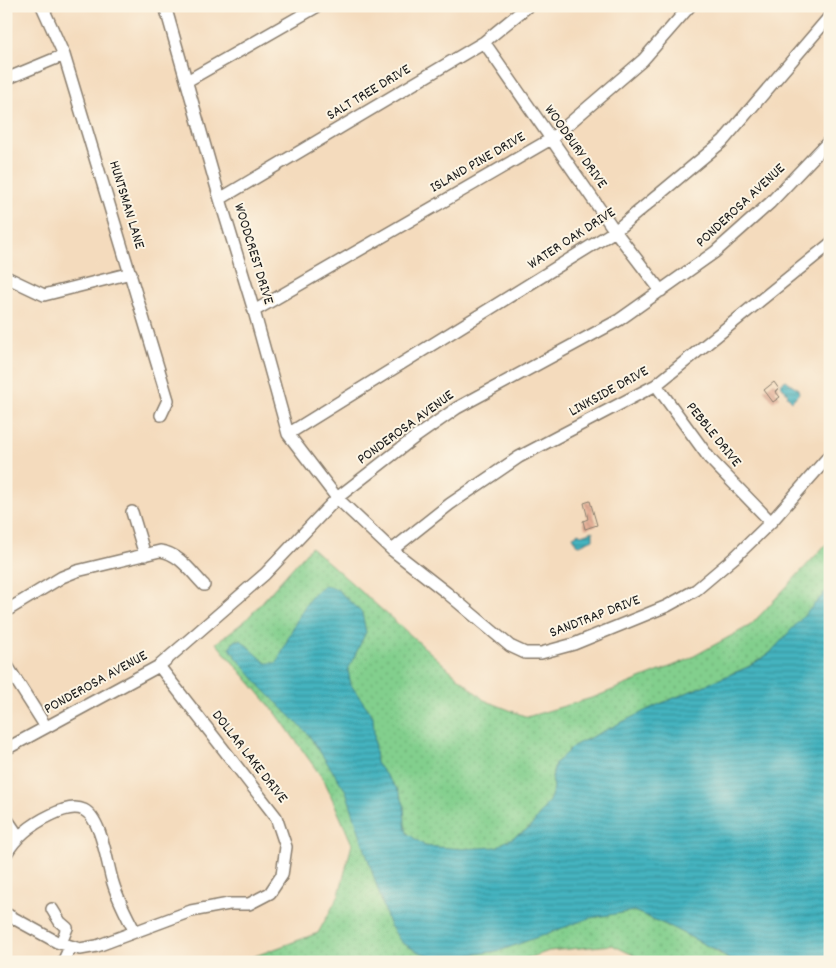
<svg xmlns="http://www.w3.org/2000/svg" width="836" height="968" font-family="Dekko,sans-serif">
<style>
.grass{fill:url(#grass-dots);stroke:#4f7654}
.water{fill:url(#water-rules);stroke:#30686e}
.building{fill:url(#building-back-hatch)}
.lines{fill:none;stroke-linecap:round;stroke-linejoin:round}
.minor-casing{stroke:#887c6c;stroke-width:14}
.minor{stroke:#fff;stroke-width:11}
.labels{text-anchor:middle;dominant-baseline:central;stroke-width:4;stroke-linejoin:round;paint-order:stroke}
.street-label{font-size:15px;fill:#1c1c1c;stroke:#fcf5e5}
</style>
<defs>
<pattern id="grass-dots" width="8" height="8" patternUnits="userSpaceOnUse" patternTransform="scale(1.25)"><rect width="8" height="8" fill="#82cf8d"/><path d="M2 2h.1M6 6h.1" fill="none" stroke="#70b179" stroke-width="1.8" stroke-linecap="round"/></pattern>
<pattern id="water-rules" width="6" height="5" patternUnits="userSpaceOnUse" patternTransform="scale(1.25)"><rect width="6" height="5" fill="#44b3bf"/><path d="M0 2.5h6" fill="none" stroke="#38919a"/></pattern>
<pattern id="building-back-hatch" width="6" height="6" patternUnits="userSpaceOnUse" patternTransform="scale(1.25)"><rect width="6" height="6" fill="#e5b199"/><path d="M-1 5l2 2M0 0l6 6M5-1l2 2" fill="none" stroke="#c49883"/></pattern>
</defs>
<rect width="100%" height="100%" fill="#fcf5e5"/>
<filter id="ink" filterUnits="userSpaceOnUse"><feTurbulence type="fractalNoise" baseFrequency=".02" numOctaves="2"/><feDisplacementMap in="SourceGraphic" scale="10" xChannelSelector="R" yChannelSelector="G"/><feConvolveMatrix kernelMatrix="1 2 1 2 8 2 1 2 1" color-interpolation-filters="sRGB"/></filter>
<filter id="wash" filterUnits="userSpaceOnUse"><feTurbulence type="fractalNoise" baseFrequency=".0096" numOctaves="4" result="noise"/><feDisplacementMap in="SourceGraphic" scale="20" xChannelSelector="R" yChannelSelector="G"/><feGaussianBlur stdDeviation="1.12" result="paint"/><feColorMatrix in="noise" values="0 0 0 0 0 0 0 0 0 0 0 0 0 0 0 0 0 1.4 0 .05"/><feComposite in="paint" operator="in"/></filter>
<g filter="url(#wash)">
<rect width="100%" height="100%" fill="#f4dbbd"/>
<path class="grass" d="M830,540V637L792,630L770,653L748,667L653,707L634,911C667,925 702,940 732,962H648L612,945L549,951L517,962H416L403,955L385,962H239L318,933L339,895L352,844L325,782L276,713L216,643L246,620L311,547L484,700L527,717L595,697L685,661L751,625Z"/>
<path class="water" d="M786,380L798,389L799,393L792,401L787,396L788,394L780,384Z
M593,531V539L580,545L576,544L573,536L579,533L581,535Z
M324,585L337,589L362,613L366,632L348,670L351,685L373,716L376,763L398,790L404,804L405,824L407,833L425,846L463,849L496,847L530,828L549,801L554,788L552,778L555,764L573,746L653,707L748,667L770,653L830,587V962H732L719,952L671,927L634,911L590,918L502,950L441,960L416,951L401,942L389,924L346,791L308,734L262,688L232,652L230,647L235,640H241L266,663H277C288,640 303,598 324,585Z"/>
<g id="blocks">
<path class="building" d="M774,382L779,389L775,391L780,397L773,402L764,390Z
M590,501L597,525L585,529L583,521L588,519L584,503Z"/>
</g>
</g>
<g filter="url(#ink)">
<use href="#blocks" fill-opacity="0" stroke="#887c6c" stroke-width="1"/>
<g class="lines">
<g class="minor-casing">
<path id="minor" d="M42,6L64,55L168,400L161,415
M165,6L220,199L254,311L288,434L337,498L392,550L447,593L510,646L525,653H541L574,644L667,606L696,590L735,557L771,522L830,455
M484,42L615,231L661,291
M6,79L64,55
M187,81L318,6
M220,199L484,42L528,6
M6,277L44,295L131,273
M254,311L551,139L643,60L690,6
M656,385L710,459L771,522
M288,434L615,231L723,141L830,16
M132,512L145,555
M392,550L450,504L519,457L656,385L830,244
M6,611L62,577L77,571L160,551C179,553 192,573 204,585
M6,664L46,727
M6,749L159,666L265,574L337,498L414,438L457,408L619,320L715,252L770,203L830,140
M6,818L19,837
M6,854C17,835 32,824 51,815C61,810 74,805 84,810C102,819 107,865 113,883C118,900 127,916 135,932
M52,909L60,922L67,928L61,943
M6,914L57,942L80,949L97,946L191,911L229,904H249L270,893L282,875L286,847L276,817L159,666
M63,962L70,947"/>
</g>
<use href="#minor" class="minor"/>
</g>
</g>
<g class="labels">
<g class="street-label">
<text transform="translate(369 93) rotate(-31)">SALT TREE DRIVE</text>
<text transform="translate(575 147) rotate(55)">WOODBURY DRIVE</text>
<text transform="translate(478 163) rotate(-30)">ISLAND PINE DRIVE</text>
<text transform="translate(126 205) rotate(73)">HUNTSMAN LANE</text>
<text transform="translate(741 206) rotate(-43)">PONDEROSA AVENUE</text>
<text transform="translate(572 239) rotate(-33)">WATER OAK DRIVE</text>
<text transform="translate(253 254) rotate(73)">WOODCREST DRIVE</text>
<text transform="translate(609 392) rotate(-29)">LINKSIDE DRIVE</text>
<text transform="translate(406 428) rotate(-36)">PONDEROSA AVENUE</text>
<text transform="translate(713 435) rotate(51)">PEBBLE DRIVE</text>
<text transform="translate(595 617) rotate(-21)">SANDTRAP DRIVE</text>
<text transform="translate(96 683) rotate(-29)">PONDEROSA AVENUE</text>
<text transform="translate(249 757) rotate(52)">DOLLAR LAKE DRIVE</text>
</g>
</g>
<rect width="836" height="968" fill="none" stroke="#fcf5e5" stroke-width="25"/>
</svg>
